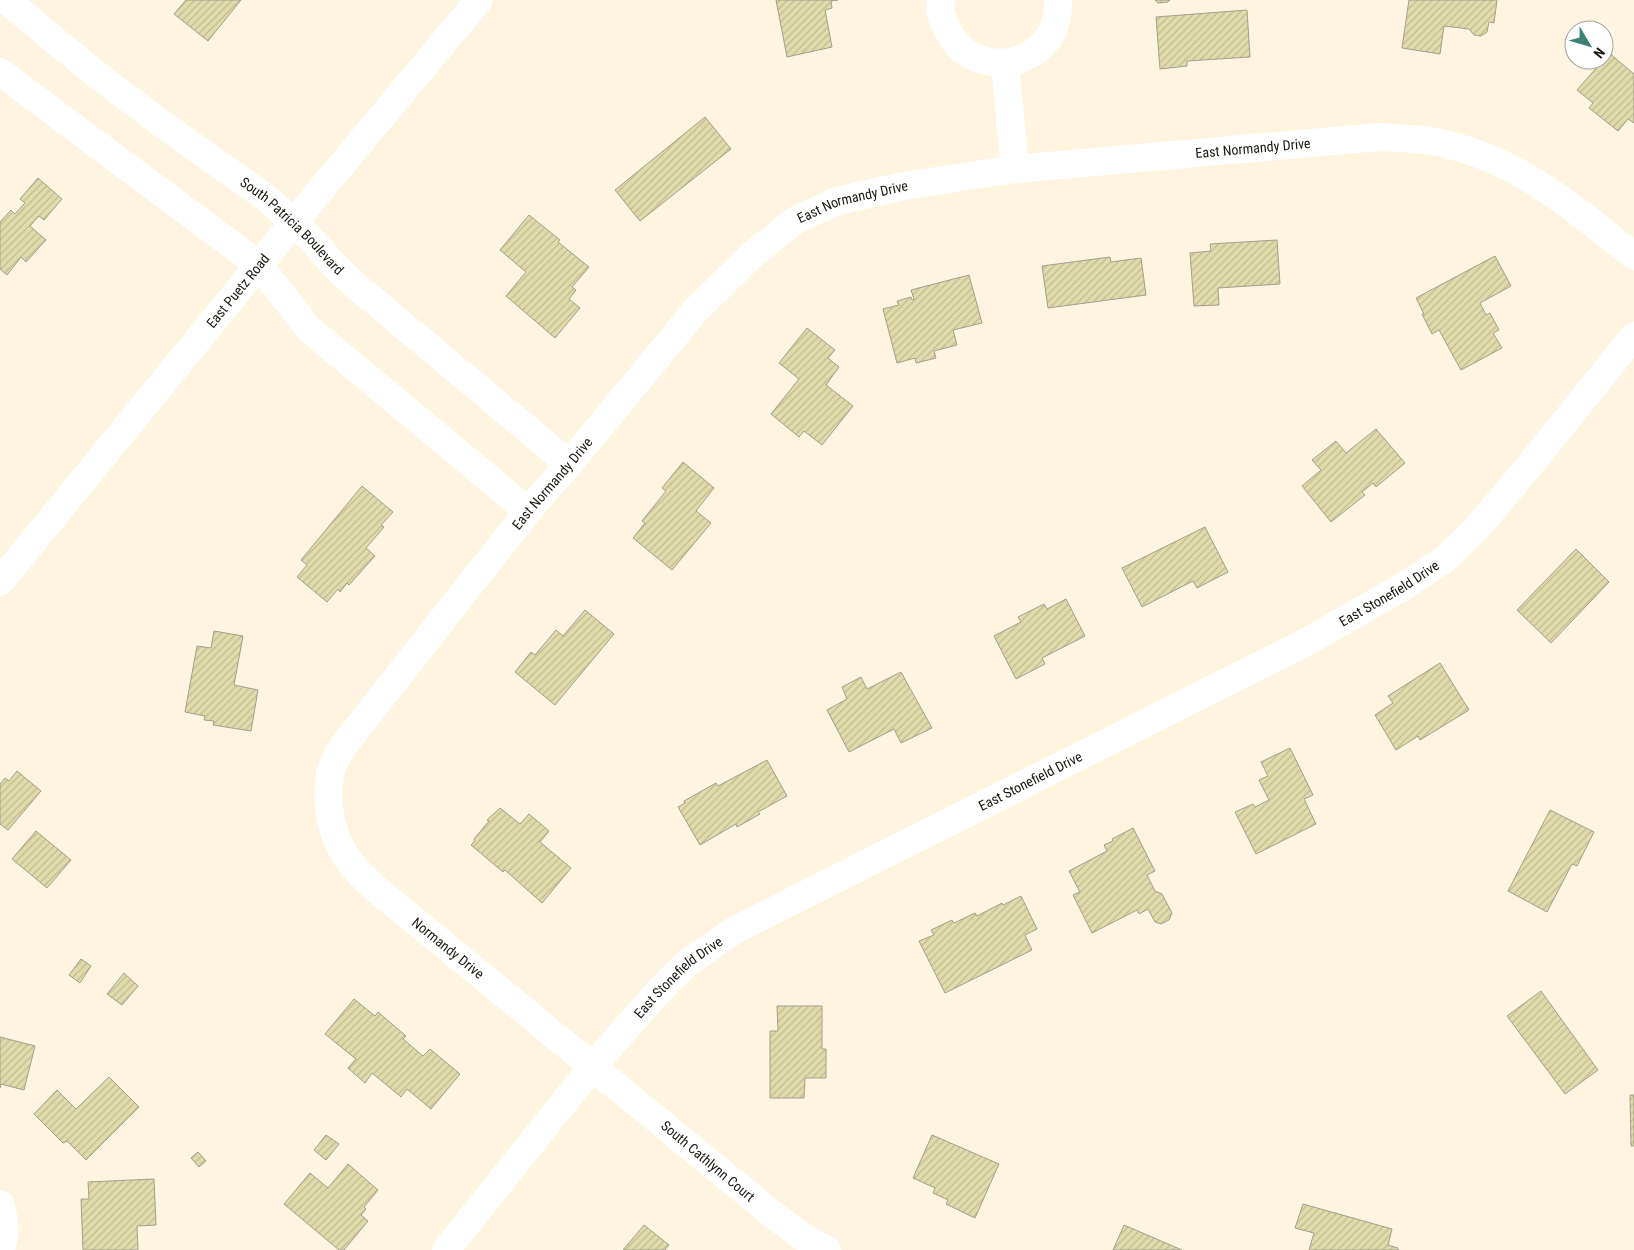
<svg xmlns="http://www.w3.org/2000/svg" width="1634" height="1250" font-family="'Roboto Condensed',sans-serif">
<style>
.building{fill:url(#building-hatch);stroke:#a1a08b}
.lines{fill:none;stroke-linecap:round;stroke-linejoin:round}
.minor{stroke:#fff;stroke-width:28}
.labels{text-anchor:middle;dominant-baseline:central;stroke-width:4;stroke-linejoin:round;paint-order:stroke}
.street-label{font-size:14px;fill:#1a1710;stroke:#fff}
</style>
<defs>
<pattern id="building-hatch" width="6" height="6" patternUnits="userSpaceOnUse" patternTransform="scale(1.25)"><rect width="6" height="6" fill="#dfdbaa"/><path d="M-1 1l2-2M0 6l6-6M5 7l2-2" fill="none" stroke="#bfbb91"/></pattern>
</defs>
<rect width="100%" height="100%" fill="#fef4e0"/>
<path class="building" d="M186,0H241L208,41L174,14Z
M776,0H838L831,1L832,8L825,10L832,47L787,57Z
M1155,0H1170L1168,2L1158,3Z
M1409,0H1497L1494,23L1489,22L1487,32L1481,36L1474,35L1469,29L1444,26L1440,54L1402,48Z
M1247,10L1250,57L1187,61V66L1160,69L1156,17Z
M1608,52L1634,74V123L1628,119L1618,131L1589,108L1593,103L1577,90L1598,66L1596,64L1599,60H1604V57Z
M705,117L731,149L640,221L615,190Z
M38,178L62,199L44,220L39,216L30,226L46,240L26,262L21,257L7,275L0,269V222L11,210L15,214L25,203L20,199Z
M529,215L560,240L558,242L589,267L572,287L576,290L569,299L580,308L555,338L506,296L526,272L500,250Z
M1277,240L1280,284L1218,288L1219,305L1194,306L1190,253L1211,251L1210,244Z
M1495,256L1511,286L1480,303L1486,315L1490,313L1499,330L1493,333L1502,348L1461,370L1439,330L1432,334L1422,314H1424L1416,298Z
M1110,257L1111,262L1141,258L1146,295L1048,308L1042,266Z
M969,275L982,323L953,330L957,345L934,351L936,358L916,363L915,358L897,363L883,309L899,305L897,301L911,297L912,300L914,299L911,290Z
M807,328L835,350L828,358L839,367L826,385L853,406L822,445L804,431L799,437L771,414L799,379L779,363Z
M1376,429L1405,463L1376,487L1373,483L1362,492L1365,495L1331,522L1302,486L1321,470L1312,460L1336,441L1346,453Z
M683,462L714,488L696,511L711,523L672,570L633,538L645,523L642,521L666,491L662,488Z
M362,486L393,512L381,525L384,527L366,548L375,556L349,585L347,583L340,592L338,589L327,602L297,577L307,565L301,560Z
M1205,527L1228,572L1197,588L1193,581L1142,607L1122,568Z
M1576,549L1609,582L1551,643L1517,610Z
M1066,599L1085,636L1042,658L1045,664L1016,679L994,636L1021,622L1018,617L1044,604L1047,609Z
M585,610L614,634L555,705L515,672L531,652L535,655L556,630L563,636Z
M214,631L243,636L234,685L258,690L251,731L213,725L214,721L204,720L205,716L185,712L197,646L211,648Z
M1440,663L1469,710L1420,740L1418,736L1396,750L1375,715L1393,703L1388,696Z
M901,672L932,728L901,743L894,729L849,752L827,710L847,699L842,687L861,677L867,689Z
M1290,748L1313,795L1304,799L1316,824L1256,854L1235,812L1253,804L1255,807L1269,800L1259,780L1268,776L1261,762Z
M767,760L787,796L758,812L760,814L737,827L736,824L700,845L678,807L685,803L684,801L716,783L718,786Z
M17,771L41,791L8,830L0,824V784L5,778L9,781Z
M500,808L520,824L529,814L549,831L540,842L571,868L542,903L505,870L503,872L471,845L475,841L474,839L489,821L487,820Z
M1550,810L1594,832L1577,866L1572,864L1547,912L1508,891Z
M1133,828L1155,871L1147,875L1155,891L1162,894L1172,913L1169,920L1161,924L1155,922L1148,909L1139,914L1137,910L1092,933L1073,895L1080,892L1069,871L1107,851L1104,845L1113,841L1112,839Z
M36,831L71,860L47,888L12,859Z
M1021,896L1037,929L1025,935L1032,950L945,993L919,941L934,935L931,930L952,920L954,923L975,913L977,916L1002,903L1003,905Z
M81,959L91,966L80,983L69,975Z
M124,973L138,986L122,1005L107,994Z
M1541,991L1598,1070L1565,1094L1507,1016Z
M354,999L375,1016L378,1012L406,1036L403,1039L423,1056L430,1049L460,1074L431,1109L407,1089L401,1097L372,1073L365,1083L348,1068L356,1059L325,1034Z
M777,1006H822V1049H826V1078H805L804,1098H770V1031H778Z
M0,1037L35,1046L24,1090L1,1084L0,1088Z
M109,1077L139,1107L86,1160L67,1141L63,1143L34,1114L57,1090L76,1109Z
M1630,1095H1634V1146H1631Z
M326,1135L339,1144L326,1160L314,1150Z
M932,1135L999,1164L975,1218L946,1204L948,1200L933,1193L935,1188L913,1178Z
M198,1152L206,1161L199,1167L191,1158Z
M348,1164L378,1190L364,1207L366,1209L361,1215L368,1221L344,1250H339L284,1204L310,1173L328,1188Z
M154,1179L156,1225L137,1226L138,1250H83L81,1199H89L88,1182Z
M1303,1204L1392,1229L1388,1245L1398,1248V1250H1309L1314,1233L1295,1228Z
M644,1225L669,1245L665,1250H623Z
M1124,1225L1182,1250H1113Z"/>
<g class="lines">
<g class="minor">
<path id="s1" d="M6,0L97,75L180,137L267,198L312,240L335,266L355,285L569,464"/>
<path d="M941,0C939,11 943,23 949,33C971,73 1028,72 1051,34C1057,24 1058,11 1058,0"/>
<path d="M1005,64L1015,169"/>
<path d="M0,72L259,265L309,329L528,511"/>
<path id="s2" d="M0,582L294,222L479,0"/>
<path d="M0,1204C5,1220 7,1235 0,1250"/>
<path id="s3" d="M446,1250L593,1066L656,994L687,963L735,930L1308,641L1401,588L1446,558L1475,530L1521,476L1634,336"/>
<path id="s4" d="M827,1250L803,1237L771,1213L376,889C364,878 351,866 343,852C329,828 324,791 333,765C336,758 340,751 344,745L528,511L569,464L695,311L753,254L796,220L837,201L904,186L1015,169L1379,137C1396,138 1413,138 1429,141C1513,154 1570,206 1634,256"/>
</g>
</g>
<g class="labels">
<g class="street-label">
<text stroke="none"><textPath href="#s4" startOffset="1900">East Normandy Drive</textPath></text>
<text stroke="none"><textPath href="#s4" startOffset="1495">East Normandy Drive</textPath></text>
<text stroke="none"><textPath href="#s1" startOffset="365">South Patricia Boulevard</textPath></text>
<text stroke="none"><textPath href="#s2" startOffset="376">East Puetz Road</textPath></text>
<text stroke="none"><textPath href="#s4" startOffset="1075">East Normandy Drive</textPath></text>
<text stroke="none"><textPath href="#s3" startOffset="1169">East Stonefield Drive</textPath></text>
<text stroke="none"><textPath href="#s3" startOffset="764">East Stonefield Drive</textPath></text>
<text transform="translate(448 948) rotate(39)">Normandy Drive</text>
<text stroke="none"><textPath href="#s3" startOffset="359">East Stonefield Drive</textPath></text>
<text transform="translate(708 1161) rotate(40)">South Cathlynn Court</text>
</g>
</g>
<g transform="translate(1589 45) rotate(128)"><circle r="24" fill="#ffffff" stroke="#a3a29f"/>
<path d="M0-4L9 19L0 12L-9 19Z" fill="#3b8177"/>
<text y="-8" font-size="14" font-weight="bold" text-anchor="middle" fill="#1a1710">N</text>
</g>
</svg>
